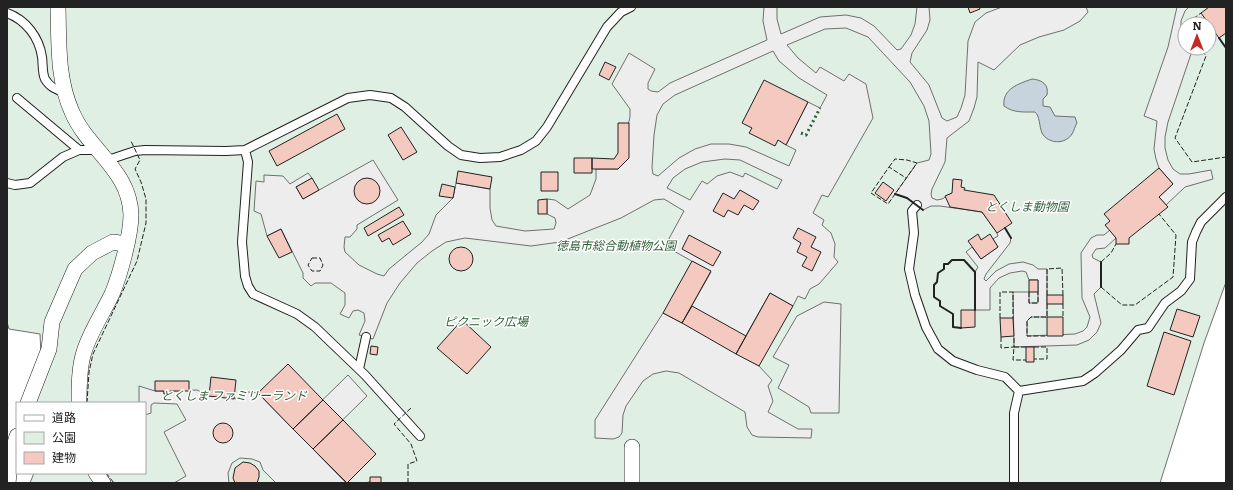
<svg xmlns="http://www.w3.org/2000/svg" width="1233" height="490" font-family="Literata,'Noto Sans JP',serif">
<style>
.green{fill:#e0efe3;stroke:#6f6f6f;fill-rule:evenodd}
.parking{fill:#ededed;stroke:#6f6f6f;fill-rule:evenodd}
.water{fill:#c7d3dd;stroke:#6f6f6f}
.building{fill:#f3c9c0;stroke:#222}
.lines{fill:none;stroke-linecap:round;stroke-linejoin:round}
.service-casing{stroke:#222;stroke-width:10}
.minor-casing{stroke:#222;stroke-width:16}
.service{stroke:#fff;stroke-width:8}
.minor{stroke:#fff;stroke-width:15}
.hedge{stroke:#2f5e38;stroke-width:3;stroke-dasharray:2 3;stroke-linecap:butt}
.fence{stroke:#222;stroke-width:1;stroke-dasharray:5 2;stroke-linecap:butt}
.wall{stroke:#222;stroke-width:2}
.labels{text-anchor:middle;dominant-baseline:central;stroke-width:3;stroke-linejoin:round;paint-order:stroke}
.park-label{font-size:12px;font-style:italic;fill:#2f5e38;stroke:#fff}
</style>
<rect width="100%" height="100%" fill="#fff"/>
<path class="green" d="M7,7H1226V282L1204,343L1160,483H30L34,473H145V403H23L41,355L40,334L9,329L7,322ZM1185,24H1209V48H1185Z"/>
<path class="parking" d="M764,7H777V19L781,34L820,17L846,15L861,18L874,26L897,50L901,49L911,35L915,24L917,7H929L930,20L927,30L912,53L910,62L929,85L942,118L947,121L957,117L961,108L965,95L968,41L975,22L986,13L1002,7H1086L1088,12L1080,21L1064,30L1039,37L1020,45L994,70L978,62L977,97L974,108L969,121L947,138L945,162L932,189L931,194L932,198L937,200L942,199L952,193L959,194L990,206L1005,228L1011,238L1010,243L986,274L984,279L986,281L996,271L1009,264L1023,262L1033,265L1038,269H1047V317H1031L1027,321V336L1075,334L1083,331L1087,327L1090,317L1082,298L1081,253L1091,238L1097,235H1104L1110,230L1116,238L1105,248L1096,249L1092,255L1093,258L1101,262V287L1094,294L1101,323L1097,332L1089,340L1077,345L1014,347L1013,292H1029V303H1038V280H1029L1026,272L1022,271L1010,273L999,278L990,288V310H975V272L978,267L966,252L972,247L981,259L998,247L993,239L998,236L997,233L982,212L940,206H931L923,210L907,198L895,194L917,163L929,160L931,154L929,121L924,106L910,82L868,37L846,28L825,29L787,45L798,58L816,73L820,67L844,81L849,74L866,84L873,118L828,197L822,195L813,213L824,220L822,225L831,233L835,244L834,257L838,262L819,284L810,289L805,299L798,296L793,306L770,293L736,353L759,366L772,380L768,386L773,401L768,412L798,429H812L811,438L758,437L752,435L747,427L745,412L679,373L666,371L653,374L643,381L626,406L623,415L622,433L619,437L613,439L595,438V420L663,313L682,323L711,272L665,246L684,211L664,199L654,200L621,218L560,242L531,246L465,238L446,242L432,251L417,263L400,283L387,303L373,339L359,335L365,321L364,313L358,310L353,311L349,318L340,314L345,305V293L331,283H315L311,286L303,278V273L281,229L267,236L261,214L254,211L256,181L264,182V175L283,176L290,184L308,173L312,178L296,187L303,199L373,160L398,200L357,225V229L350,237H345L344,247L345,252L359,265L377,274L384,276L389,269L422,242L429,234L436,215L453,198L456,183L490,189V208L492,220L496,226L525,231L554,229L556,223L555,218L547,214V199L555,200L568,209L590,195L596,179V169H618L630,117V109L612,84L629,53L655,69L648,83V89L651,91L658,92L670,83L767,40L763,21ZM773,51L779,61L799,78L827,95L820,108L808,102L786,145L796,150L789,166L746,147L729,144H711L695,149L679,158L658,176L653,174L652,168L654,135L657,115L663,104L675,95ZM725,159L740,160L782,180L777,189L745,173L743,177L730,172L717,176L707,184L702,181L690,200L667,188L673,178L685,169L702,162Z
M1177,7H1189L1185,11L1181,21V33L1185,48L1192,51L1168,122L1165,137V148L1168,160L1173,169L1180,174H1189L1211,170L1213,179L1185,187L1166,205L1159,197L1173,184L1159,168L1156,159L1154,149L1157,121L1144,116L1168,47Z
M824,302L841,304L839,413H811L809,407L778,388L789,365L773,357L797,316Z
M348,375L367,396L313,449L346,483H276L263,470L260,462L252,459L240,458L232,463L228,473L229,483H174L186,476L164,432L186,420L177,404L154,403L151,405V413L145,415V403H139V386L155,391H164V394H170V391L197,390L209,396L238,399L248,392L258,393L293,429Z"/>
<path class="water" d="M1032,79C1042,80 1049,84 1047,95L1043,99V106L1050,107L1055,116L1075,117L1077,123C1075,126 1074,131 1072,134C1065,145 1048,144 1042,133C1039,126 1040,116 1035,112C1024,112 1013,113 1004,106C1002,89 1018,84 1032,79Z"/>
<path class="building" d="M968,7H979L980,9L970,13Z
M1209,7H1226V33L1219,38L1201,13Z
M605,62L616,67L609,80L599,75Z
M764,80L808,102L786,145L778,140L775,146L749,133L752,128L742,123Z
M337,114L345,129L277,166L269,151Z
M618,123H629V158L618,169H592V158L614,159L618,153Z
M401,127L417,152L403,160L388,135Z
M574,158H592V173H574Z
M1159,168L1173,184L1159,197L1168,207L1129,238V244H1116V238L1105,225L1110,221L1104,214Z
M458,171L492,177L490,189L456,183Z
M541,172H558V191H541Z
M354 191a13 13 0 1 1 26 0a13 13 0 1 1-26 0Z
M312,178L319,190L303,199L296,187Z
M953,179L962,180L961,187L965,188L964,190L994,195L1012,223L997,233L982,212L950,207L945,196L952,193Z
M883,182L894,190L886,201L875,193Z
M442,184L455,187L453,198L439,196Z
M740,190L759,201L753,210L744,205L738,215L728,210L724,217L713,211L723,193L734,199Z
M547,199V214H538V200Z
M399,207L404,215L368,236L364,228Z
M403,221L411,234L393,245L389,238L382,242L378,235Z
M798,228L816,237L811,247L821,252L812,271L802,266L807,257L797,252L801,243L793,238Z
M281,229L292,252L279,258L267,236Z
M978,234L981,240L990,234L998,247L981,259L968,241Z
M689,235L721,252L713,266L682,249Z
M449 259a12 12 0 1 1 24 0a12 12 0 1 1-24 0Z
M692,261L711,271L682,323L663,313Z
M1029,280H1038V292H1029Z
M770,293L793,306L759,366L736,354Z
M1047,295H1063V304H1047Z
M692,306L746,336L736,354L682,323Z
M1177,309L1200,316L1193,337L1170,330Z
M961,310H975V327L961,328Z
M1047,317H1063V336H1047Z
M1000,318H1013L1014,336L1001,337Z
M462,320L491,347L467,374L437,348Z
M1164,332L1191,341L1174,395L1147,386Z
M371,346L378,347L377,355L370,354Z
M1026,347H1034V362H1026Z
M288,364L323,400L293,429L258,393Z
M211,377L236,380L234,399L209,396Z
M155,381H189V391H170V394H164V391H155Z
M323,400L343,420L313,449L293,429Z
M343,420L376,454L347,483L313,449Z
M213 433a10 10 0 1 1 20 0a10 10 0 1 1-20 0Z
M243,462L250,463L255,466L259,471V477L257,483H235L233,478L235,468Z
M370,477H381V483H364L370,482Z"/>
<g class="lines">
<g class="service-casing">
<path id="service" d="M7,13C26,20 39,37 42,57C43,63 42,73 45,79C49,86 57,91 65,92
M17,98L79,150H97
M245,150L248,162L242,242L245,276L248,286L253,294L297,314L315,327L365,375L420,436
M108,160L135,151L145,150L226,151L245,150L348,98L370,95L391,98L405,107L448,146L461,155L480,158L500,157L521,150L536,141L547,127L607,27L621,12L631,7
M7,183L15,185L30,183L63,157L79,150
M917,205L912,211L914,233L909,269L915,295L926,327L938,349L953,361L977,370L1005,377L1019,391L1083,381L1095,373L1121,350L1138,330L1148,328L1165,303L1181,291L1190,279L1192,242L1196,232L1201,222L1226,197
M359,369L366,337
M1014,483V413L1019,391"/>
</g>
<g class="minor-casing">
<path id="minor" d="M58,7C59,42 57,79 72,112C88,150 130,170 131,215C131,235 120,275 112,294C103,313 90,332 84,352C79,367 79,387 79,403
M28,403L49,349L52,322L75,269L92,253L113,242L126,244
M96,473L103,483
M8,483L11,457L17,436
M632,483V447"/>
</g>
<use href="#service" class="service"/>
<use href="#minor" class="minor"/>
<path class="hedge" d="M801,133L806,135L820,108"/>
<path class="fence" d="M1190,24V21L1201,13
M1196,48L1201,49L1206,56L1175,138L1192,162L1226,157
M889,167L895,159L907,160L917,163L888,204L871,193L889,167L906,178
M312,258H320L323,265L320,271H312L308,265Z
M1101,262L1111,253L1116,244
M1101,287L1122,305H1135L1173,277L1176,235L1159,214
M1029,292V303H1038V292
M1047,295V269L1062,268L1063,295
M1047,304V317H1031L1027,321V336H1047
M1063,304V317
M1000,318V292H1013V318
M1001,337V348L1014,347V336
M1026,347H1014L1013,360H1026
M1034,347H1047V359H1034
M87,403L89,372L93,354L137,261L146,223V199L141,182L135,169L140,160L131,141
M106,473L114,483
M408,483V464L417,461L411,444L394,424L411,408"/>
<path class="wall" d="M1219,38L1226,48
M895,194L907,198L923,210
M1005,228L1011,238
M1101,262V287
M961,328L953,327V314L940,306V301L934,297V285L937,282L938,273L944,269V264H948L952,260H964L975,272V310"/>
</g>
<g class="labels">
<g class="park-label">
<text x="1027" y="206">とくしま動物園</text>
<text x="616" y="245">徳島市総合動植物公園</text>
<text x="486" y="321">ピクニック広場</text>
<text x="234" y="395">とくしま ファミリーランド</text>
</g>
</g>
<rect width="1233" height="490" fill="none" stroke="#222222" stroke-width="16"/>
<rect x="16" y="402" width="130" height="72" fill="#ffffff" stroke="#a7a7a7"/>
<rect x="24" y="415" width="20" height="6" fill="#ffffff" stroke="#a7a7a7"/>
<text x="52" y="422" font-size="12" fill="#222222">道路</text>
<rect x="24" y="432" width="20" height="12" fill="#e0efe3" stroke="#a7a7a7"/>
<text x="52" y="442" font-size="12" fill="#222222">公園</text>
<rect x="24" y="452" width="20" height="12" fill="#f3c9c0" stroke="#a7a7a7"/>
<text x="52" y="462" font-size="12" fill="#222222">建物</text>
<g transform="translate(1197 36)"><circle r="19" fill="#ffffff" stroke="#a7a7a7"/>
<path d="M0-3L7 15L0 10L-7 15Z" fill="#c62828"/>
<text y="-6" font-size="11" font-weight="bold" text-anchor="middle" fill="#222222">N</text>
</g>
</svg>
